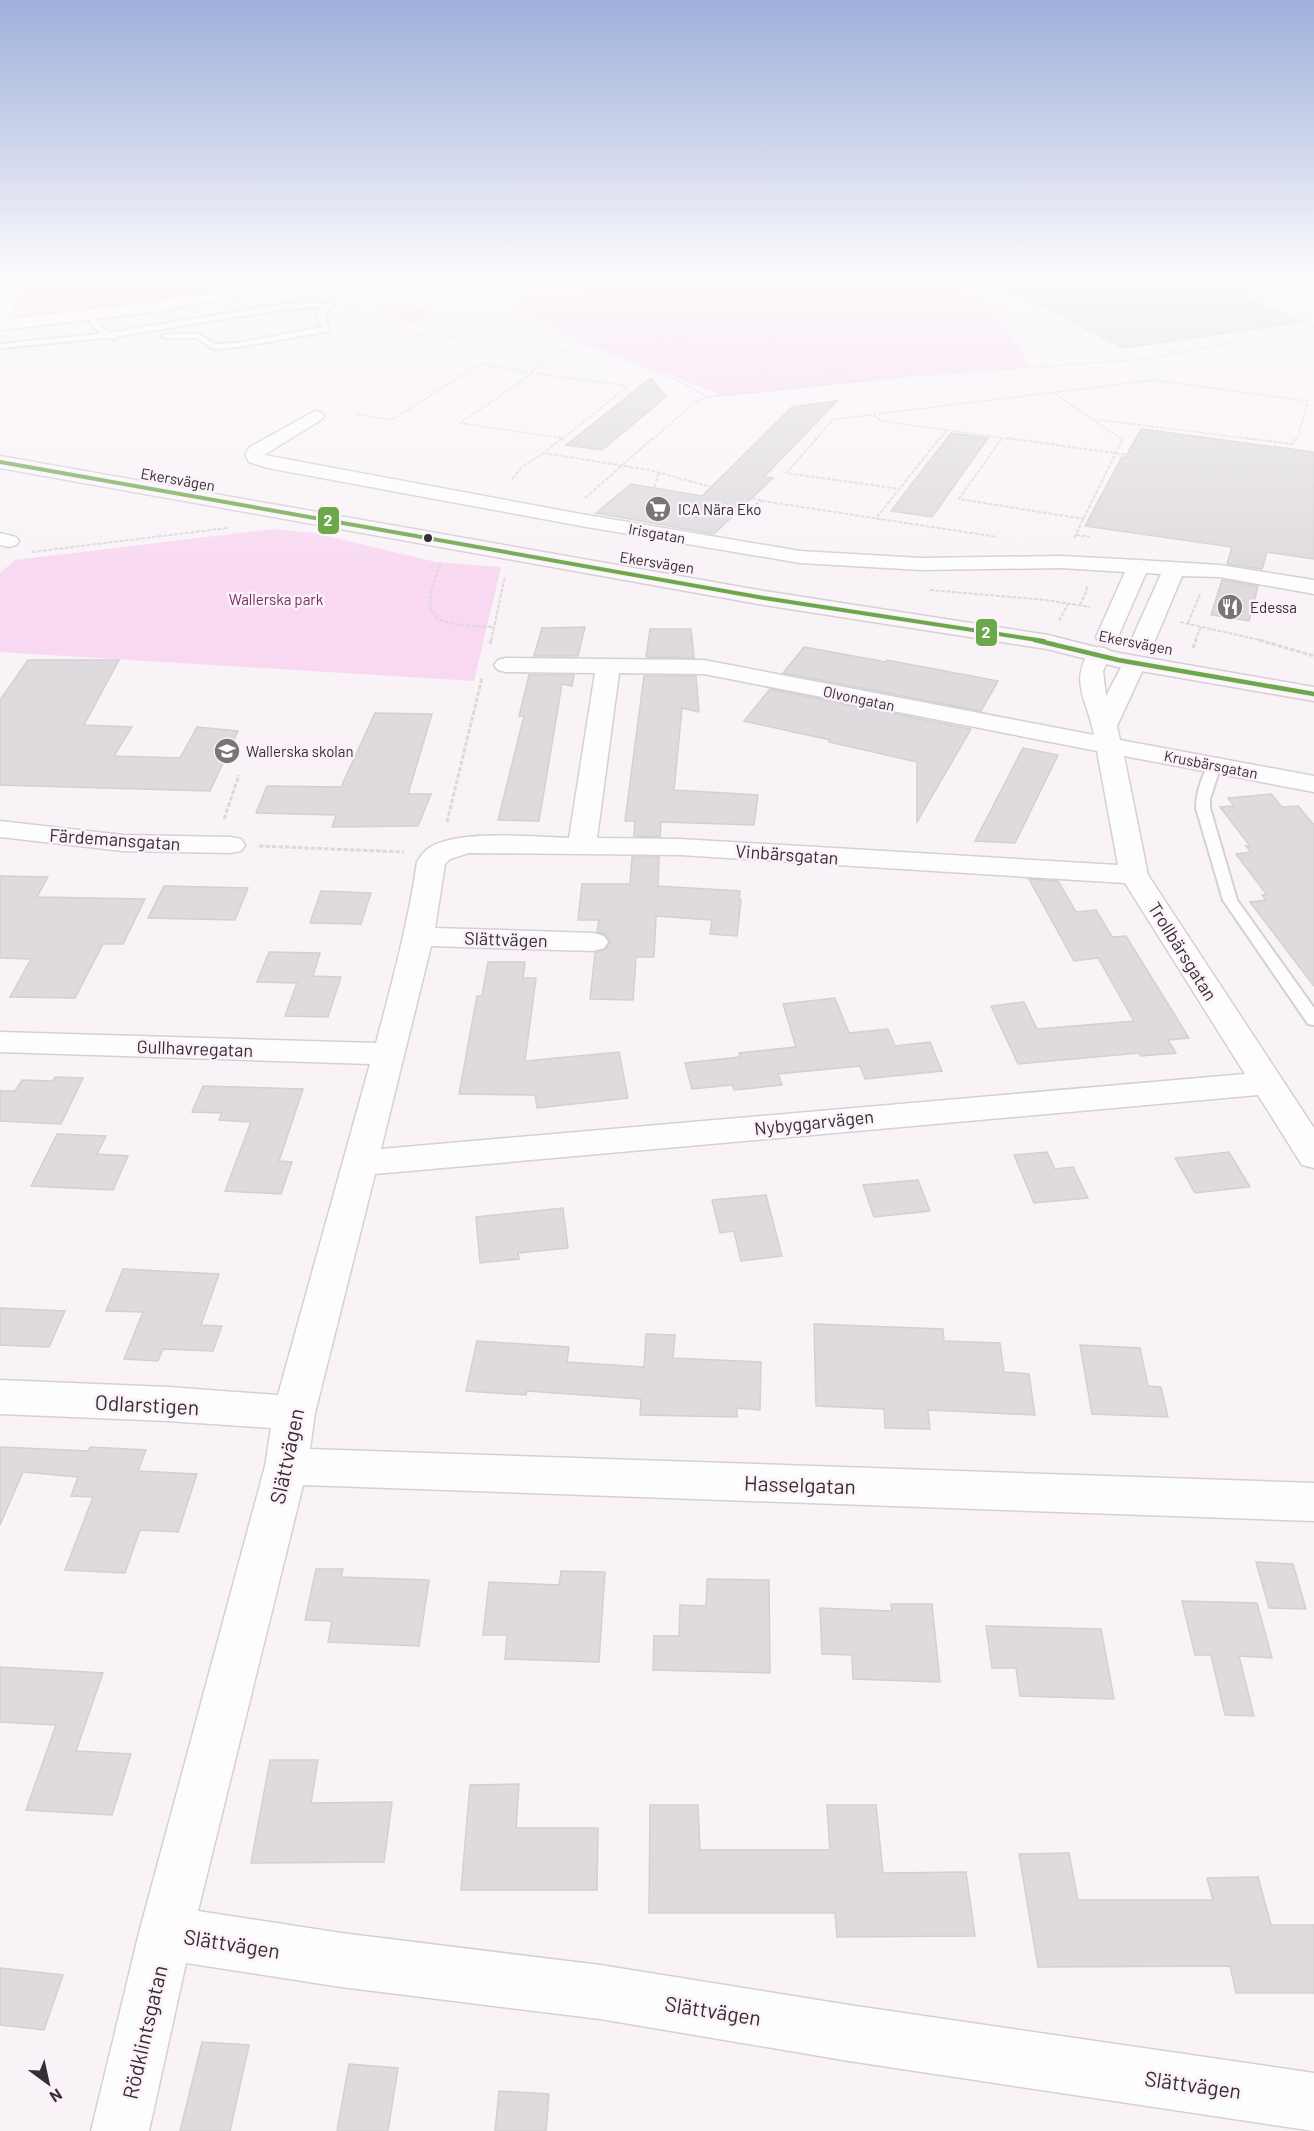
<svg xmlns="http://www.w3.org/2000/svg" width="1314" height="2131" font-family="Barlow,sans-serif">
<style>
.green{fill:#f8d9f1}
.building{fill:#dedadd;stroke:#d4cfd3;stroke-width:1.5}
.lines{fill:none;stroke-linecap:round;stroke-linejoin:round}
.lane-casing{stroke:#d4d0d3;stroke-width:4}
.street-casing{stroke:#d4d0d3;stroke-width:3}
.secondary-casing{stroke:#d4d0d3;stroke-width:3}
.path-far2{stroke:#dbd9da;stroke-width:1.5;stroke-dasharray:3 1.5;stroke-linecap:butt}
.path-far1{stroke:#dbd9da;stroke-width:2;stroke-dasharray:4 1.5;stroke-linecap:butt}
.path{stroke:#dbd9da;stroke-width:3;stroke-dasharray:4.5 2;stroke-linecap:butt}
.lane{fill:#fefdfe;fill-rule:evenodd}
.street{fill:#fefdfe;fill-rule:evenodd}
.secondary{fill:#fbf7fa;fill-rule:evenodd}
.bus-1-far1-casing{stroke:#fcf0f9;stroke-width:7}
.bus-1-casing{stroke:#fcf0f9;stroke-width:8}
.bus-1-far1{stroke:#6ba849;stroke-width:4}
.bus-1{stroke:#6ba849;stroke-width:4.5}
.bus-dot{fill:#342f32;stroke:#fcf0f9;stroke-width:2}
.labels{text-anchor:middle;dominant-baseline:central;stroke-width:5;stroke-linejoin:round;paint-order:stroke}
.far-street-label{font-size:15px;fill:#342f32;stroke:#fcf0f9}
.far-poi-label{font-size:15px;fill:#342f32;stroke:#fcf0f9;text-anchor:start}
.far-park-label{font-size:15px;fill:#723067;stroke:#fcf0f9}
.street-label{font-size:18px;fill:#342f32;stroke:#fcf0f9}
.near-street-label{font-size:21px;fill:#342f32;stroke:#fcf0f9}
.line-badge{stroke:#fcf0f9;stroke-width:2}
.badge-label{font-size:16px;text-anchor:middle;font-weight:bold;fill:#fff}
</style>
<rect width="100%" height="100%" fill="#f9f3f8"/>
<path class="green" d="M102,279H144L143,283L268,279L251,286L122,308L23,318L18,316L29,285L101,281Z
M633,279H933L991,310L1030,367L923,374L724,396L582,341L529,314L516,303L629,283Z
M409,302L438,317L407,323L379,307Z
M273,529L315,533L436,562L501,567L474,681L0,652V573L15,560Z"/>
<path class="building" d="M990,279H1243L1244,297L1301,322L1123,348Z
M651,378L666,397L602,450L566,445Z
M837,401L764,477L773,478L714,534L596,513L631,484L702,496L792,407Z
M1141,429L1314,452V559L1267,552L1262,569L1227,564L1232,547L1085,526L1122,457L1125,458Z
M951,433L988,438L932,517L891,511Z
M1222,580L1258,586L1249,621L1211,615Z
M585,627L578,656H534L542,628Z
M650,629H691L694,658L646,657Z
M804,647L886,662L887,660L998,681L981,711L783,673Z
M28,660H119L84,725L132,727L114,756L180,758L197,727L238,731L210,791L0,785V700Z
M529,675H574L572,686L562,684L539,821L498,820L524,716H519Z
M644,676H696L699,712L682,708L674,790L758,795L754,825L661,822L660,837L634,836L635,821H625Z
M770,689L971,729L917,822V762L829,742L830,740L744,721Z
M375,713L432,714L408,794H431L418,826L332,827L336,815L256,813L267,786L341,787Z
M1023,748L1058,755L1015,843L975,841Z
M1271,794L1282,807L1298,806L1314,825V986L1250,902L1266,900L1262,895H1267L1236,854L1251,852L1246,846H1250L1220,807L1234,806L1228,798Z
M632,857H659L658,886L740,891L739,900H741L737,936L710,934L712,920L656,916L654,957H636L633,1000L590,999L595,953L606,949L610,941L605,934L597,932L599,920H578L582,884H630Z
M0,876L48,877L37,897L145,899L123,944H103L75,998L10,997L31,959L0,958Z
M1029,879L1058,881L1076,912L1096,910L1112,937L1126,936L1189,1038L1168,1040L1176,1053L1141,1056L1139,1053L1018,1064L991,1006L1024,1002L1037,1029L1134,1021L1098,958L1074,961Z
M164,886L248,888L235,920L148,918Z
M321,891L371,893L361,924L310,923Z
M269,952L320,953L313,976L341,977L328,1017L285,1016L297,983L257,982Z
M488,962H525L523,978H536L525,1061L619,1052L628,1098L537,1108L535,1095L459,1094L477,996H482Z
M835,998L849,1033L888,1029L895,1046L930,1042L942,1071L865,1079L860,1066L778,1074L782,1085L734,1090L732,1085L692,1089L685,1063L740,1057L739,1053L796,1047L783,1004Z
M55,1077L83,1078L61,1124L0,1121V1091H15L22,1080L53,1081Z
M203,1086L303,1089L279,1161L292,1162L281,1194L225,1191L251,1122L219,1120L222,1113L192,1112Z
M57,1134L106,1136L97,1154L128,1156L113,1190L31,1186Z
M1047,1152L1055,1169L1073,1167L1088,1198L1034,1203L1014,1155Z
M1229,1152L1250,1187L1195,1193L1175,1158Z
M918,1180L930,1211L874,1217L863,1185Z
M766,1195L782,1256L741,1261L734,1231L720,1233L712,1200Z
M563,1208L568,1248L518,1253L519,1259L480,1263L476,1217Z
M123,1269L219,1274L201,1325L222,1326L213,1351L163,1349L158,1361L124,1359L143,1312L106,1311Z
M0,1308L65,1311L49,1347L0,1345Z
M814,1324L943,1329L944,1341L1000,1343L1004,1372L1029,1374L1035,1415L928,1410L930,1429L885,1428L884,1409L816,1406Z
M646,1334L675,1335L673,1358L761,1362L760,1410L737,1408V1417L640,1415L641,1399L527,1391L526,1395L466,1391L477,1341L569,1347L567,1362L644,1367Z
M1080,1345L1140,1348L1148,1386L1161,1387L1168,1417L1092,1414Z
M0,1447L88,1451L90,1447L146,1450L138,1471L197,1474L178,1532L140,1530L125,1573L65,1570L93,1497L71,1496L78,1477L23,1472L0,1525Z
M1256,1562L1293,1564L1306,1609L1269,1608Z
M316,1569H343L341,1577L429,1580L419,1646L328,1642L332,1621L305,1620Z
M561,1571L605,1572L599,1662L505,1659L507,1635H483L489,1582L559,1585Z
M707,1579L769,1580L770,1673L653,1670L654,1636H679L680,1605L706,1606Z
M1182,1601L1257,1603L1272,1658L1239,1656L1254,1716L1225,1715L1211,1655H1195Z
M891,1604H932L940,1682L853,1679L852,1655L822,1654L820,1608L892,1611Z
M986,1626L1101,1629L1114,1699L1020,1696L1016,1668H992Z
M0,1667L103,1673L76,1751L131,1754L112,1815L26,1810L56,1725L0,1722Z
M270,1760H318L311,1803L392,1802L384,1862L251,1863Z
M519,1784L516,1828H598L597,1890H461L470,1785Z
M650,1805H698L700,1850H830L827,1805H876L883,1873L966,1872L975,1936L837,1937L835,1913H649Z
M1069,1853L1078,1900H1213L1207,1878L1258,1877L1271,1925H1314V1993H1236L1230,1966L1038,1967L1019,1854Z
M0,1968L63,1975L44,2030L0,2025Z
M202,2042L249,2045L230,2131H180Z
M349,2064L398,2068L388,2131H337Z
M499,2091L549,2094L546,2131H495Z"/>
<g class="lines">
<g class="lane-casing">
<path id="lane" d="M499,279H507L508,280L504,282Z
M314,302L333,305L325,315L329,331L238,347L213,349L197,338H165L161,336L165,334H199L215,344L238,343L322,327L317,315L323,307L285,309L118,336L115,339L105,338L0,348V344L100,334L86,316L90,314L108,333L285,304Z
M1215,761L1221,765L1210,799V808L1237,900L1314,1008V1025L1308,1024L1223,900L1196,808C1196,796 1203,765 1215,761Z"/>
</g>
<g class="street-casing">
<path id="street" d="M12,279H26L8,319L146,303L285,279H318L311,283L146,313L0,330V304Z
M1281,279H1301L1314,285V294Z
M315,411L321,412L324,416L321,420L264,455L581,514L800,551L922,558L1061,556L1138,560L1220,565L1314,580V594L1220,577L1182,576L1154,643L1150,648L1142,650L1134,648L1130,643L1161,574L1146,573L1118,637L1115,642L1107,644L1099,642L1096,637L1125,572L1061,568L922,570L800,563L581,526L268,468L249,462L245,454L250,447Z
M0,533L16,537L19,541L16,545L9,547L0,545Z
M1099,647L1107,649L1111,654L1103,671L1106,696L1126,658L1134,656L1142,658L1146,663L1117,726L1120,740L1314,776V792L1124,756L1148,875L1314,1128V1168L1302,1165L1258,1095L375,1174L315,1413L310,1449L1314,1483V1521L303,1485L198,1911L341,1933L600,1965L849,2005L1314,2073V2131L849,2061L600,2019L341,1987L186,1963L149,2131H91L139,1933L265,1466L271,1428L168,1421L0,1414V1380L168,1387L278,1395L370,1064L0,1052V1032L376,1043C392,983 408,924 417,862C420,857 424,851 429,848C457,829 535,837 569,838L595,673L506,672L498,670L494,665L498,660L506,658L704,660L1094,735C1088,701 1068,682 1091,649ZM619,673L704,674L1097,751L1118,865L680,839L597,838ZM469,853L680,855L1125,883L1245,1074L381,1149L431,946L593,951L604,948L608,942L604,936L593,933L435,928L445,864L450,859Z
M0,821L123,835L231,837L241,839L245,845L241,851L231,853L123,851L0,837Z"/>
</g>
<g class="secondary-casing">
<path id="secondary" d="M0,456L764,591L1048,635L1119,653L1314,687V701L1118,667L1047,649L764,605L0,468Z"/>
</g>
<path class="path-far2" d="M468,279L484,288
M939,279L997,310L1030,368
M1028,279L1178,353
M1118,279L1125,282
M1205,279L1313,326
M1149,293L1249,339
M498,297L571,338L676,380L708,397
M993,306L1108,291
M349,308C367,313 381,326 399,331C444,343 496,334 541,325
M518,311C602,312 688,308 768,338C798,350 826,368 854,383
M586,346L665,343L688,337L719,323
M1055,394L1123,440
M357,414L391,420L480,364L533,373L532,370L577,342
M874,415L881,421L947,430L939,440
M1093,419L1258,440
M947,430L1017,440
M561,440L628,386L533,373L460,423L562,438
M652,440L695,402L708,397L911,376L1146,359L1314,327
M815,440L833,420L837,419L1154,380L1308,401L1297,440"/>
<path class="path-far1" d="M562,438L544,453L649,470L763,501L997,537
M817,438L786,473L900,489
M1002,438L959,499L1084,519
M1007,438L1314,481
M1246,438L1292,444L1297,438
M659,473L653,491L750,506V516
M512,479L522,467L544,453
M585,498L653,438
M750,506L763,501
M877,517L940,438
M1076,535L1090,537
M1074,538L1123,438
M32,552L227,528
M441,564C413,624 441,625 494,627
M930,590L1046,600L1090,607
M1080,605L1087,590L1086,585
M1059,621L1068,604
M1180,622L1264,641
M1188,623L1200,594
M491,641L505,576
M1195,641L1201,626"/>
<path class="path" d="M1259,640L1314,656
M490,644L491,640
M1193,648L1196,640
M224,819L239,775
M447,822L482,678
M259,846L404,852"/>
<use href="#lane" class="lane"/>
<use href="#street" class="street"/>
<use href="#secondary" class="secondary"/>
<g class="bus-1-far1-casing">
<path id="bus-1-far1" d="M0,462L764,598L1044,641"/>
</g>
<g class="bus-1-casing">
<path id="bus-1" d="M1035,640L1118,660L1314,694"/>
</g>
<use href="#bus-1-far1" class="bus-1-far1"/>
<use href="#bus-1" class="bus-1"/>
</g>
<linearGradient id="sky" x2="0" y2="1"><stop stop-color="#9fb0db"/><stop offset="0.48" stop-color="#fcfafc"/><stop offset="1" stop-color="#fcfafc" stop-opacity="0"/></linearGradient>
<rect width="1314" height="578" fill="url(#sky)"/>
<defs>
<g id="supermarket-disc" transform="scale(1.35)"><circle r="9.5" fill="#797477" stroke="#fcf0f9"/><path d="M-6-5.5h2.5l.6 2H6L4.5 2H-2.5L-4.4-4H-6ZM-1.5 3.2a1.3 1.3 0 1 0 .1 0ZM3 3.2a1.3 1.3 0 1 0 .1 0Z" fill="#fff"/></g>
<g id="restaurant-disc" transform="scale(1.35)"><circle r="9.5" fill="#797477" stroke="#fcf0f9"/><path d="M-5-6h1v4h1v-4h1v4h1v-4h1v5L-1.5 .5V6h-2V.5L-5-1ZM5-6V6H3V1.5H1.5Q1.5-4 5-6Z" fill="#fff"/></g>
<g id="school-disc" transform="scale(1.35)"><circle r="9.5" fill="#797477" stroke="#fcf0f9"/><path d="M0-5L7-2L0 1L-7-2ZM-4 1L0 2.5L4 1V4Q0 6-4 4Z" fill="#fff"/></g>
</defs>
<g fill-rule="evenodd">
<use href="#supermarket-disc" x="658" y="509"/>
<use href="#restaurant-disc" x="1230" y="607"/>
<use href="#school-disc" x="227" y="751"/>
</g>
<circle class="bus-dot" cx="428" cy="538" r="5"/>
<g class="labels">
<g class="far-street-label">
<text transform="translate(178 479) rotate(10)">Ekersvägen</text>
<text transform="translate(657 533) rotate(10)">Irisgatan</text>
<text transform="translate(657 562) rotate(9)">Ekersvägen</text>
<text transform="translate(1136 642) rotate(11)">Ekersvägen</text>
<text transform="translate(859 698) rotate(12)">Olvongatan</text>
<text transform="translate(1211 764) rotate(11)">Krusbärsgatan</text>
</g>
<g class="far-poi-label">
<text x="678" y="509">ICA Nära Eko</text>
<text x="1250" y="607">Edessa</text>
<text x="246" y="751">Wallerska skolan</text>
</g>
<g class="far-park-label">
<text x="276" y="599">Wallerska park</text>
</g>
<g class="street-label">
<text transform="translate(115 839) rotate(4)">Färdemansgatan</text>
<text transform="translate(787 854) rotate(4)">Vinbärsgatan</text>
<text transform="translate(506 939) rotate(2)">Slättvägen</text>
<text transform="translate(1183 951) rotate(58)">Trollbärsgatan</text>
<text transform="translate(195 1048) rotate(2)">Gullhavregatan</text>
<text transform="translate(814 1122) rotate(-6)">Nybyggarvägen</text>
</g>
<g class="near-street-label">
<text transform="translate(147 1404) rotate(3)">Odlarstigen</text>
<text transform="translate(286 1456) rotate(-78)">Slättvägen</text>
<text transform="translate(800 1484) rotate(2)">Hasselgatan</text>
<text transform="translate(232 1943) rotate(9)">Slättvägen</text>
<text transform="translate(713 2010) rotate(9)">Slättvägen</text>
<text transform="translate(144 2032) rotate(-77)">Rödklintsgatan</text>
<text transform="translate(1193 2084) rotate(8)">Slättvägen</text>
</g>
</g>
<g class="line-badge">
<rect x="317" y="506" width="23" height="29" rx="6" fill="#6ba849"/>
<rect x="975" y="618" width="23" height="29" rx="6" fill="#6ba849"/>
</g>
<g class="badge-label">
<text x="328" y="526">2</text>
<text x="986" y="638">2</text>
</g>
<g transform="translate(48 2083) rotate(147)" stroke="#fcf0f9" stroke-width="4.5" paint-order="stroke">
<path d="M0-4.5L10 22L0 15L-10 22Z" fill="#342f32"/>
<text y="-9" font-size="16" font-weight="bold" text-anchor="middle" fill="#342f32">N</text>
</g>
</svg>
